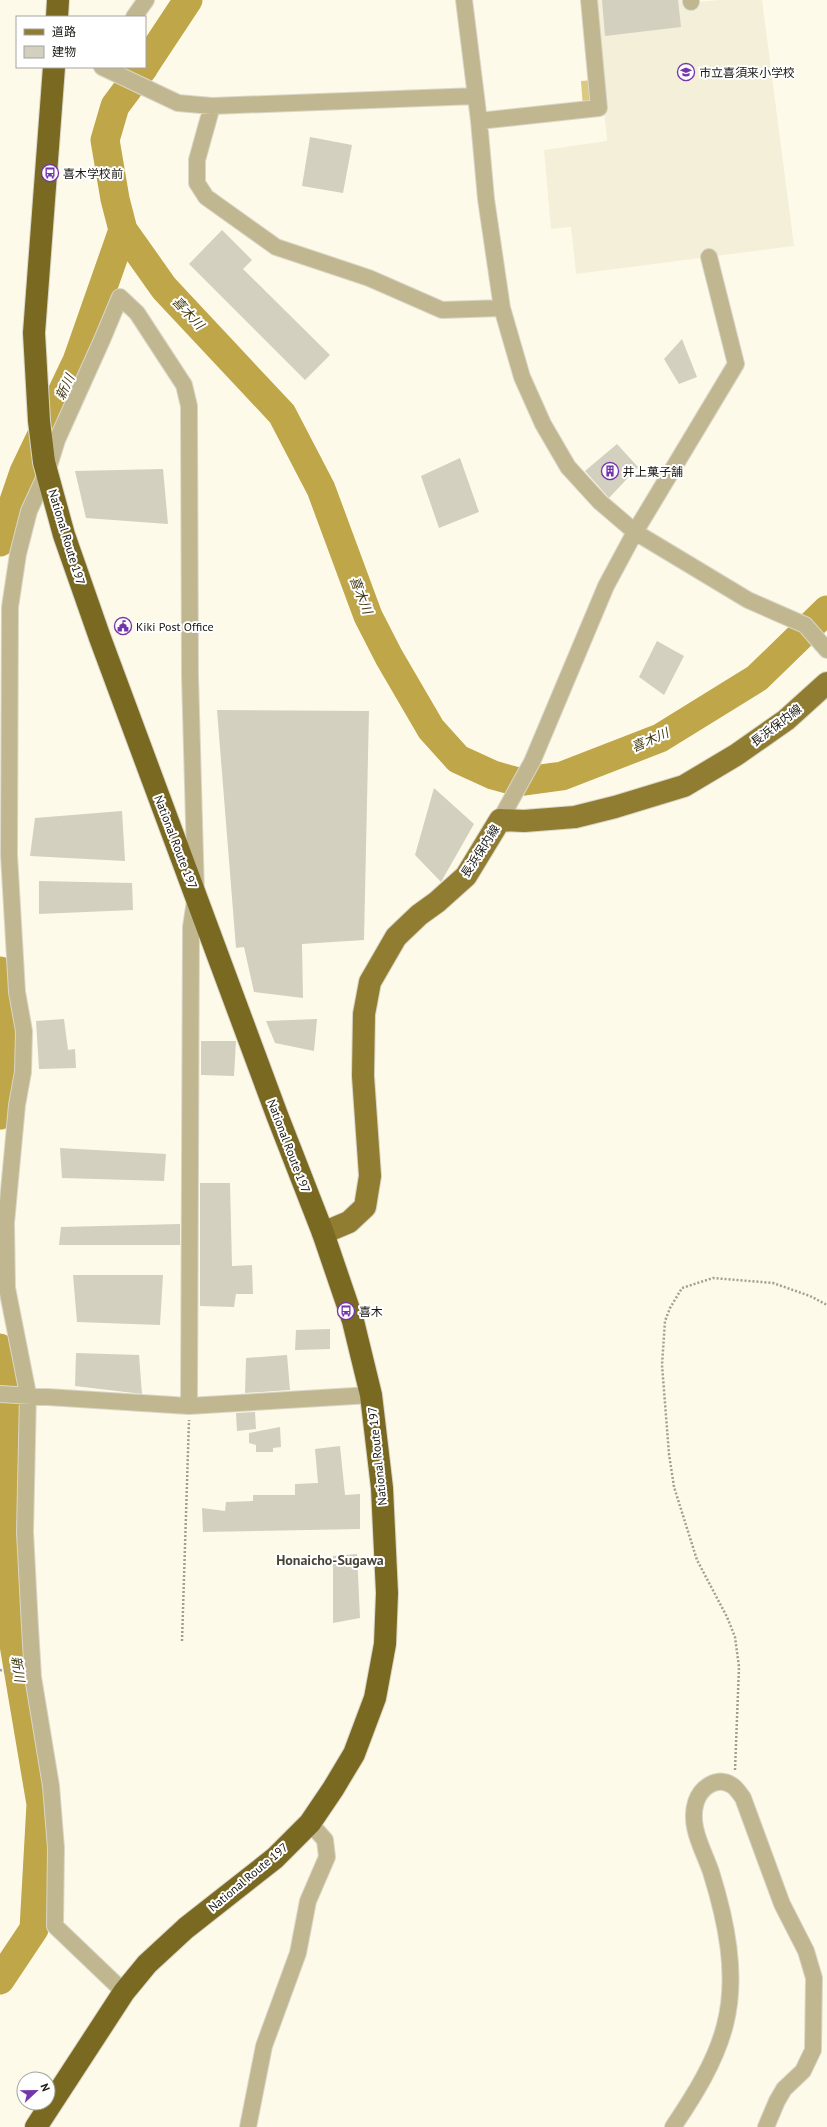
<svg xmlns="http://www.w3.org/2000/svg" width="827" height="2127" font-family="'PT Sans','Noto Sans JP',sans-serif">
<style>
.built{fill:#f4efd8}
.green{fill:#dbc981}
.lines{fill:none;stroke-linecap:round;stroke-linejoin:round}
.river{stroke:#bea649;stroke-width:29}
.building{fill:#d3d0c0}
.street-casing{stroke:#dad6c8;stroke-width:18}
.primary-casing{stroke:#dad6c8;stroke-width:24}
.highway-casing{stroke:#dad6c8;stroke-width:24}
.path{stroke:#a19e92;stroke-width:2.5;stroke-dasharray:2 2;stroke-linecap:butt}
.street{stroke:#c0b791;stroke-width:16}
.primary{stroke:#907d31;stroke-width:22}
.highway{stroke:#7a6921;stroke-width:22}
.labels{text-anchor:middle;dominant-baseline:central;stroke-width:4;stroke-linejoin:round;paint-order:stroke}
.poi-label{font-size:12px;fill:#1a1813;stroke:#fff;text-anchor:start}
.street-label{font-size:12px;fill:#1a1813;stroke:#fff}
.water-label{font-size:13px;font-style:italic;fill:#433911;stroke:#fff}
.quarter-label{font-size:14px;font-weight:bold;fill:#484438;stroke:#fff}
</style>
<rect width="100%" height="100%" fill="#fefaea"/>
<path class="built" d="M594,0H685V3L720,0H762L794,246L576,274L571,227L551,229L544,150L607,141Z"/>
<path class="green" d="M595,80L598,106L583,108L581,81Z"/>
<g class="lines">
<path class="river" d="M145,65L188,0
M144,67L115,106L105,140L115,199L123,230L164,288L282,414L321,489L368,616L389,657L431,729L458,759L493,775L518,782L562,776L660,738L757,678L827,610
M0,542L24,472L77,361L123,230
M0,971L7,1041L0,1115
M0,1348L13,1421L11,1627L41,1804L34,1929L0,1980"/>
</g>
<path class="building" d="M602,0H678L681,27L605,36Z
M310,137L352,145L343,193L302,186Z
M222,230L252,260L243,269L330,355L305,380L189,264Z
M682,339L697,377L679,384L664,359Z
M617,444L638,467L609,498L585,471Z
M460,458L479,512L439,528L421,476Z
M163,469L168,524L86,518L75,471Z
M657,641L684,656L664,695L639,677Z
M217,710L369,711L364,940L302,944L303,998L254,992L244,947L236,948Z
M434,788L474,824L441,882L415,855Z
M122,811L125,861L30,856L35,818Z
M39,881L132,883L133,910L39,914Z
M64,1019L68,1050L75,1049L76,1068L39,1069L36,1021Z
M317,1019L314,1051L275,1043L266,1021Z
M201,1041H236L234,1076L201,1075Z
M60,1148L166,1154L164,1181L62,1178Z
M200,1183H230L232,1266L252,1265L253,1294H236L234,1307L200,1306Z
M180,1224V1245H59L61,1227Z
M73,1275H163L160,1325L77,1322Z
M330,1329V1349L295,1350L296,1330Z
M76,1353L139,1355L142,1394L75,1386Z
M287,1355L290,1390L245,1393L246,1358Z
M255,1412L256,1429L237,1431L236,1413Z
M280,1427L281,1447L273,1448V1452H256V1445L249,1443V1433Z
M340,1446L345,1495L360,1494V1529L203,1532L202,1508L225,1511L226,1502L253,1501V1495H295V1484L318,1483L315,1449Z
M357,1554L360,1618L333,1623V1556Z"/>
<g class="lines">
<g class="street-casing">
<path id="street" d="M464,0L479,121L486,199L502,308L522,377L543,424L568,467L600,502L635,532L606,586L532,762L500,820
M691,0V2
M134,17L146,0
M102,67L178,103L212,106L476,96
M212,106L197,160V183L206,197L276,247L369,278L442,310L502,308
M479,121L599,108L589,0
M709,257L736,364L635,532L748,600L805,625L827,650
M0,1394L189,1406L371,1395
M124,1992L55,1926L56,1848L51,1786L33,1677L30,1627L25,1532L28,1394L7,1288L6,1223L17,1105L23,1072L24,1031L17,992L9,855L10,607L18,554L29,511L47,472L57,440L102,340L120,297L137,313L184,385L189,406L190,676L196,894L191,927L189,1406
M248,2127L264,2046L298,1953L308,1901L327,1857L325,1840L310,1823
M673,2127C694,2096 716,2061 725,2025C738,1975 726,1920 711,1872C704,1851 688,1826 696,1802C701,1787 718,1775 733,1786C737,1789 740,1794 743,1798L782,1904L806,1951L814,1978L813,2050L803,2071L784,2089L777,2101L766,2127"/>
</g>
<g class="primary-casing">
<path id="primary" d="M323,1233L349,1222L365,1207L370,1176L363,1076L364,1014L370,982L396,937L419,915L437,902L466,876L500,820L524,821L575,817L615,807L684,786L736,755L786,720L827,683"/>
</g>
<g class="highway-casing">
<path id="highway" d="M57,17L58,0
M36,2127L124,1992L147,1964L186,1928L275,1858L310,1823L333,1789L354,1754L375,1698L385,1644L387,1593L382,1488L371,1395L353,1321L323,1233L277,1115L100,638L64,535L44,462L39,421L34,333L54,67"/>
</g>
<path class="path" d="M182,1641L189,1420
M0,1670L17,1674
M735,1770L739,1667L735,1637L727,1617L697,1560L674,1487L669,1454L662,1365L665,1321L670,1308L682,1288L713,1278L773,1283L810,1296L827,1305"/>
<use href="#street" class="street"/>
<use href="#primary" class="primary"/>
<use href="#highway" class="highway"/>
</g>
<defs>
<g id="school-ring" transform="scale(0.9)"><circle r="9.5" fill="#fff" stroke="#7636ab" stroke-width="1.5"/><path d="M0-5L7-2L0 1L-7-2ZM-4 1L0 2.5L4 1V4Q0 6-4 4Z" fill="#7636ab"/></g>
<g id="bus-ring" transform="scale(0.9)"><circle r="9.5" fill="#fff" stroke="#7636ab" stroke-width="1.5"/><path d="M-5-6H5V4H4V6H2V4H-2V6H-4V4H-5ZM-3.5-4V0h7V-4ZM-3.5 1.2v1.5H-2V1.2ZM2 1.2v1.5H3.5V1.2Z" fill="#7636ab"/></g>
<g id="building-ring" transform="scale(0.9)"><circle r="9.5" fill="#fff" stroke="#7636ab" stroke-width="1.5"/><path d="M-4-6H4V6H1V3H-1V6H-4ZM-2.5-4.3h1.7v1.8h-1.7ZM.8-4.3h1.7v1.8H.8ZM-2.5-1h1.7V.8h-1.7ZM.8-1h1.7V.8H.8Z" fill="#7636ab"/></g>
<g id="civic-ring" transform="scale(0.9)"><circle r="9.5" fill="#fff" stroke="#7636ab" stroke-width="1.5"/><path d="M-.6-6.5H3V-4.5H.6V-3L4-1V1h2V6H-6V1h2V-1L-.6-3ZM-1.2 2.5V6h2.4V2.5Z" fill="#7636ab"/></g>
</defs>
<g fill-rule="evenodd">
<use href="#school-ring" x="686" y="72"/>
<use href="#bus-ring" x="50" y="173"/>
<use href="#building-ring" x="610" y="471"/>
<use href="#civic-ring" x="123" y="626"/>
<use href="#bus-ring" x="346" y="1311"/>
</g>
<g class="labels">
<g class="poi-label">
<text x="699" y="72">市立喜須来小学校</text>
<text x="63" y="173">喜木学校前</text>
<text x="623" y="471">井上菓子舗</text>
<text x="136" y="626">Kiki Post Office</text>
<text x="359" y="1311">喜木</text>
</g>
<g class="street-label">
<text transform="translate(67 537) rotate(73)">National Route 197</text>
<text transform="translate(776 725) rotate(-37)">長浜保内線</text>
<text transform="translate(176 842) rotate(69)">National Route 197</text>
<text transform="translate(480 851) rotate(-57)">長浜保内線</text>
<text transform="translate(289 1146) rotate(69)">National Route 197</text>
<text transform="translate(377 1456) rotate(-96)">National Route 197</text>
<text transform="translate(248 1877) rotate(-40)">National Route 197</text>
</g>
<g class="water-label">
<text transform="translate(188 313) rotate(47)">喜木川</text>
<text transform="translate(65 387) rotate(-65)">新川</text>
<text transform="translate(361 595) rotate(69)">喜木川</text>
<text transform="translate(650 740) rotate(-24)">喜木川</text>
<text transform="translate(18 1669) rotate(81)">新川</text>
</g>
<g class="quarter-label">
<text x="330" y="1560">Honaicho-Sugawa</text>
</g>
</g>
<rect x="16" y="16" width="130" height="52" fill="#ffffff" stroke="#a3a3a1"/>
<rect x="24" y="29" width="20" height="6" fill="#907d31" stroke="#a3a3a1"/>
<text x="52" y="36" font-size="12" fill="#1a1813">道路</text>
<rect x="24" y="46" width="20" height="12" fill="#d3d0c0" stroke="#a3a3a1"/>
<text x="52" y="56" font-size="12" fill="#1a1813">建物</text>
<g transform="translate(36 2091) rotate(68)"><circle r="19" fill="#ffffff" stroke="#a3a3a1"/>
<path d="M0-3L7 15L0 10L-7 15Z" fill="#7636ab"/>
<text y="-6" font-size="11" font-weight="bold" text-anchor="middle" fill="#1a1813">N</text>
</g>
</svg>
